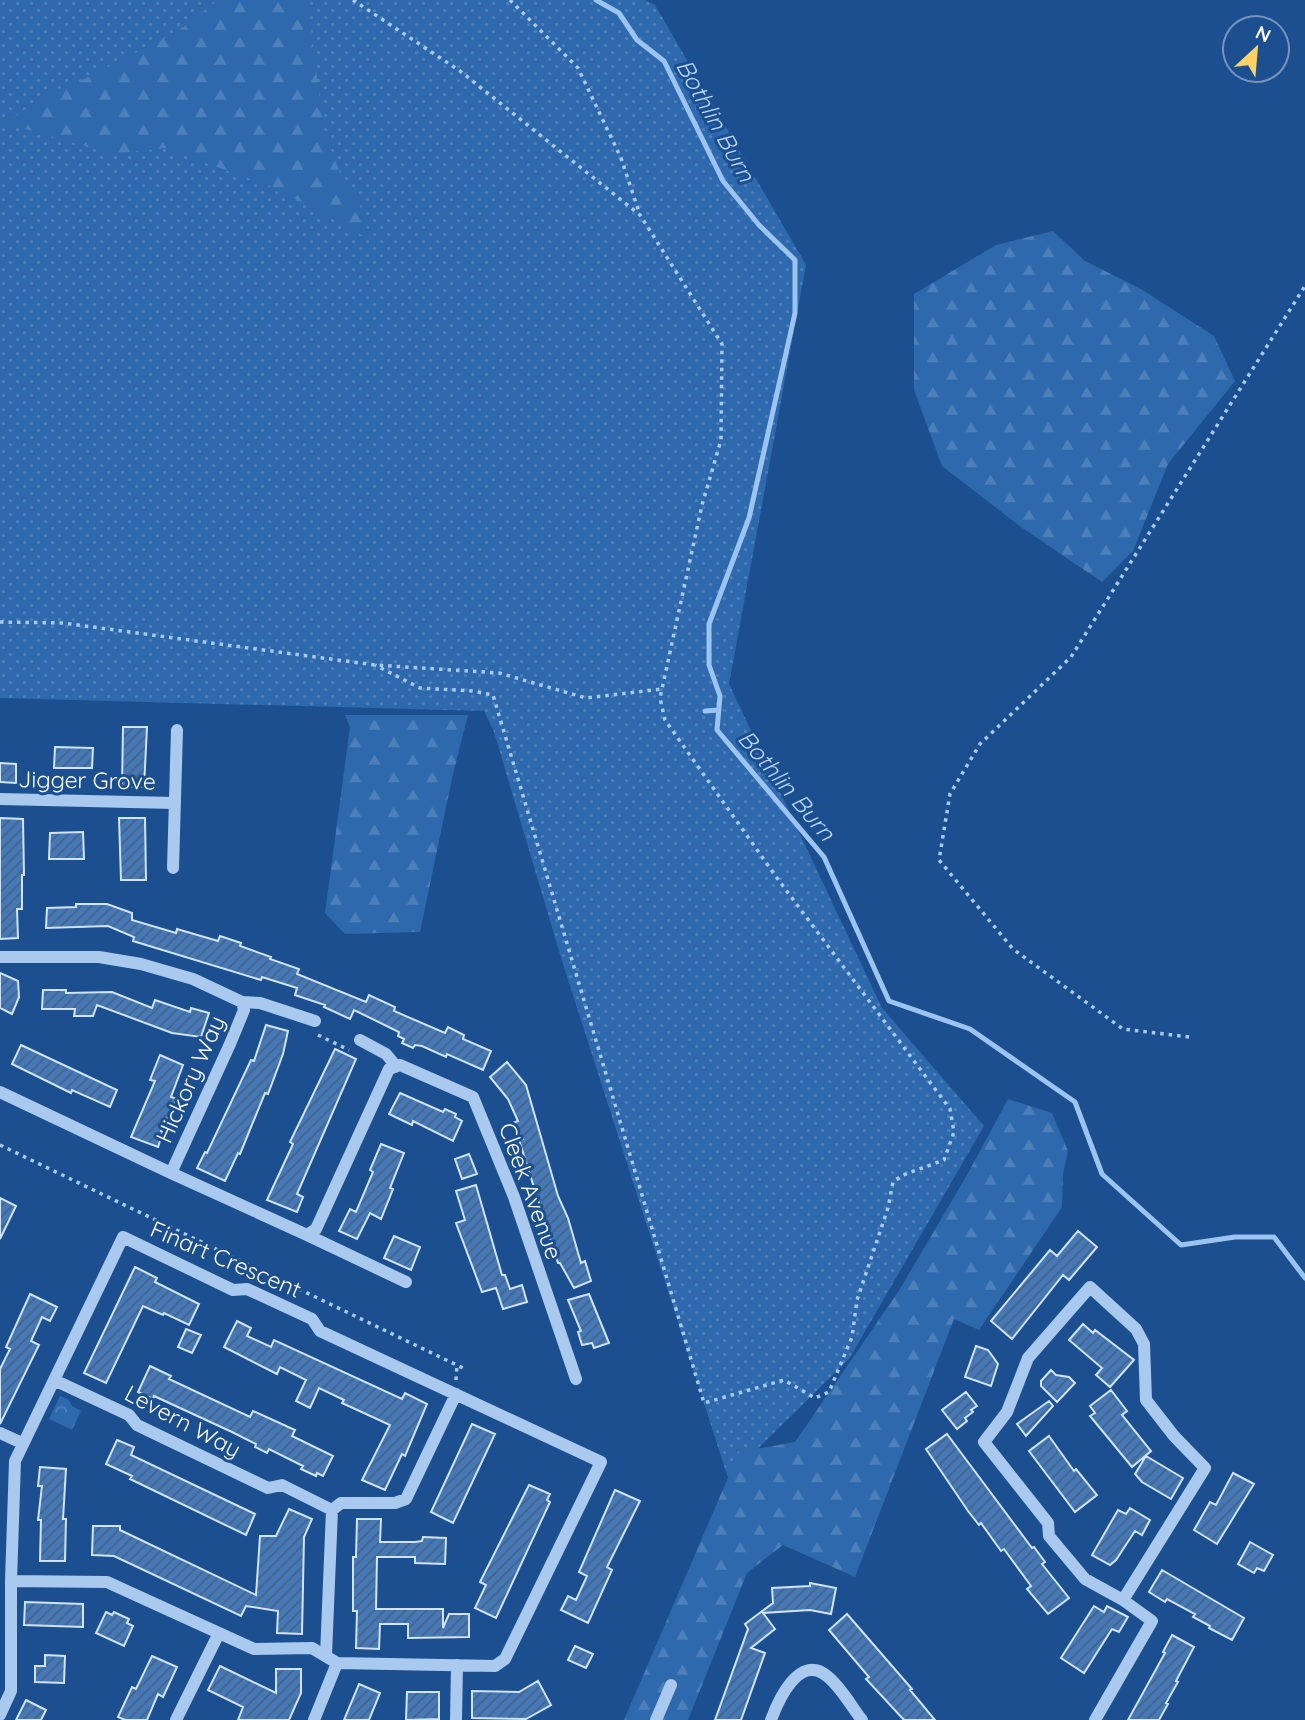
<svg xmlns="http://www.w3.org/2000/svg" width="1305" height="1720" font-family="Quicksand,sans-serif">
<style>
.grass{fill:url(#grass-dots)}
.forest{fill:url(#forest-firs)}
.park{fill:url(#park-crowns)}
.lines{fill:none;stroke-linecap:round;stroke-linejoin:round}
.stream{stroke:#9cc4f0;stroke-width:5}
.building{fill:url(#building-hatch);stroke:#cfe3fa;stroke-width:2}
.path{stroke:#a9c9ee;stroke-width:3.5;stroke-dasharray:3.5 5;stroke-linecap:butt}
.minor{stroke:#a9c9ee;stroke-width:12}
.labels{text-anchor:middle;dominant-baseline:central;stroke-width:6;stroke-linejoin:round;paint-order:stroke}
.street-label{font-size:23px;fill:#fff;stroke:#1b4f8f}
.water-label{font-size:24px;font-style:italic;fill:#b5d3f5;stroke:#1b4f8f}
</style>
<defs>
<pattern id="grass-dots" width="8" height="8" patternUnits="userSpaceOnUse" patternTransform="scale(1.75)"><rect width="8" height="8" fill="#2e69ad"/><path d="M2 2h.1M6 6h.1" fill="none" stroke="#4d80b9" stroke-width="1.8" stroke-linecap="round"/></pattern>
<pattern id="forest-firs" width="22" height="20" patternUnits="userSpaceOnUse" patternTransform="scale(1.75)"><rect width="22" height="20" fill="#2e69ad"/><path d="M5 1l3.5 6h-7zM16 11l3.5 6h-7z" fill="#4d80b9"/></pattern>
<pattern id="park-crowns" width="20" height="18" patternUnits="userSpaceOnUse" patternTransform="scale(1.75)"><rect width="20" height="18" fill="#2e69ad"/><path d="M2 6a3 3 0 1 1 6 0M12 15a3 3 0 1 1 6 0" fill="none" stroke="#4d80b9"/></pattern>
<pattern id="building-hatch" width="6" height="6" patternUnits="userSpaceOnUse" patternTransform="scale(1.75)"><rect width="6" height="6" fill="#4478b7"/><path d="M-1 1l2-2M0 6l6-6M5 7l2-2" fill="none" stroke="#486282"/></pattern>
</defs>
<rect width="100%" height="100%" fill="#1b4f8f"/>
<path class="grass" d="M0,0H645L655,5L806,265L729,684L882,1008L984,1126L849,1359L728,1478L562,961L494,732L484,711L0,698Z"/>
<path class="forest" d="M218,0H302L308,5L324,131L340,173L359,202L370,240L280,190L165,148L112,154L5,123L49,93L82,80L177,32Z
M1053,231L1085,261L1141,289L1214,336L1235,381L1168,464L1133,551L1102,582L1021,527L942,466L914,390V294L996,245Z
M345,715H468L453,774L420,932L345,934L325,913L350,727Z
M1008,1099L1052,1113L1068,1151L1063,1174L1062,1207L979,1330L954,1319L855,1577L783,1545L747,1573L688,1720H624L739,1452L795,1442L900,1289L967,1175Z"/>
<path class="park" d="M60,1396L69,1400L72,1406L81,1411L72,1430L49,1419Z"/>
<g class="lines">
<path class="stream" d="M596,0L619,13L637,40L664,61L723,181L759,225L795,260V313L749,518L709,624V665L720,696L717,730L824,857L889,1001L970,1029L1075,1102L1102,1174L1181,1245L1235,1237H1274L1305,1278
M705,711L719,710"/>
</g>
<path class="building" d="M123,727H147L144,787H122Z
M55,747L93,748L92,768H54Z
M0,763L16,764V783L0,782Z
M0,818L23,819L24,875H22V909H17L18,938L0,939Z
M119,818H145L146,880H121Z
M83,832L84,859H49L50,833Z
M76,904H107L132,913V920L176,933L177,929L218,941L220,936L241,943L240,946L271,957L270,959L299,969L297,974L366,1002L369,995L395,1007L394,1011L445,1033L448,1027L464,1035L463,1039L491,1051L483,1070L447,1054L446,1057L422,1046L415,1045L413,1048L402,1043L404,1039L398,1036L399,1032L354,1010L350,1019L324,1007L325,1005L295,995L297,988L262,977L261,980L133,941L134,937L108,926L46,928L47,908L76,907Z
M0,973L18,981L19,997L12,1014L0,1008Z
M43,990H66V993L112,992L152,1008L155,1000L190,1012L191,1008L209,1013L201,1037L172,1033L97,1005L93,1016H74L75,1009H42Z
M266,1025L288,1031L283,1054L268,1094L265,1093L240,1154L238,1153L225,1181L197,1168L205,1152L207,1153L251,1060L254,1061Z
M21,1045L117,1090L110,1107L72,1090L71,1093L12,1064Z
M335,1049L356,1059L297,1194L303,1197L297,1212L267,1200L293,1144L290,1142Z
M160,1055L183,1065L171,1097L177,1099L161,1131L163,1132L158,1147L131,1137L155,1081L150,1080Z
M507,1062L526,1085L558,1196L568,1218L581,1263L585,1261L591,1281L574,1288L560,1263H558L519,1140L523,1139L513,1123L518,1121L508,1099L490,1077Z
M400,1093L443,1112L445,1109L456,1114L455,1117L462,1121L453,1141L413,1121L412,1125L389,1114Z
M381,1144L404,1153L390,1188L393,1189L381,1219L370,1213L357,1239L339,1231L350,1209L356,1212L373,1172L370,1170Z
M469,1154L477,1174L462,1179L455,1159Z
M476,1185L502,1275H505L510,1289L522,1285L527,1302L503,1309L496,1288L482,1292L456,1223L465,1220L456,1191Z
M0,1198L16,1206L0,1239Z
M1078,1231L1097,1247L1069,1280L1063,1275L1012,1339L991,1321L1050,1250L1057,1256Z
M394,1236L420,1247L411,1270L384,1258Z
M135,1267L157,1278L155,1282L199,1304L189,1325L164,1313L163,1315L143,1306L106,1383L84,1373Z
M30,1294L57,1307L50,1321L42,1317L31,1341L39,1345L0,1424V1369L10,1349L6,1347Z
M589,1294L609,1343L594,1348L592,1343L582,1345L578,1332L581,1331L568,1300Z
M237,1321L251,1328L247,1336L271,1347L274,1340L402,1399L405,1393L427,1404L405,1456L402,1454L385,1490L362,1480L390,1425L342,1403L344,1400L319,1388L310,1408L296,1401L306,1380L280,1367L277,1374L224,1347Z
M1083,1324L1093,1333L1095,1330L1134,1360L1110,1387L1096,1375L1102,1368L1069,1340Z
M186,1329L201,1335L192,1353L178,1347Z
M976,1346L988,1350L998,1364L991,1386L965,1377Z
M150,1366L171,1376L169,1379L250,1417L253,1411L295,1430L292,1436L333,1456L323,1476L317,1473L316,1476L301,1469L303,1466L269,1449L267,1453L255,1447L256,1444L232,1432L154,1396L153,1399L138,1392Z
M1051,1370L1056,1375L1069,1377L1075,1383L1057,1402L1041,1386V1381Z
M1111,1390L1127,1411L1122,1415L1151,1451L1132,1467L1090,1416L1095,1413L1090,1406Z
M966,1392L977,1406L971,1410L973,1412L965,1418L967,1421L957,1429L942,1410Z
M1049,1401L1053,1406L1026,1436L1017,1424Z
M472,1424L495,1434L453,1523L431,1512Z
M947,1434L1032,1548L1034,1547L1045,1562L1042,1564L1069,1598L1048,1614L1027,1589L1031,1586L1004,1549L1001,1551L981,1523L979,1525L968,1511L926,1449Z
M1049,1436L1074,1471L1076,1469L1097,1495L1075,1512L1029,1451Z
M117,1440L134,1447L131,1455L255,1514L246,1535L130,1479L132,1476L106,1464Z
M1146,1456L1183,1478L1171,1499L1142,1482L1135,1474Z
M40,1467L66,1469L63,1519H66L65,1561H40L41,1520H38L42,1486H38Z
M1233,1473L1254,1484L1217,1544L1194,1530L1210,1502L1216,1505Z
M529,1485L550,1494L547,1500L550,1502L496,1618L475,1608L486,1585L480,1582Z
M615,1490L640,1501L607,1567L612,1570L588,1623L561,1610L568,1596L576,1600L587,1576L579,1572Z
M1130,1508L1150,1520L1142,1535L1135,1531L1116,1560L1110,1565L1092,1555L1118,1510L1126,1514Z
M289,1509L312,1519L304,1537L302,1634L277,1633L278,1611L246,1606L241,1616L114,1556L92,1555L93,1526H120V1530L256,1595L260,1536H276Z
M357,1519H381L380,1542H415L422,1541L423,1537L446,1538L445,1564L415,1563V1557H377L376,1609H443V1628L449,1614H469V1637L408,1638V1624H380L379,1649L356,1648L357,1611H353V1557H356Z
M1250,1542L1273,1555L1264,1571L1257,1568L1254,1573L1238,1564Z
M1162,1570L1244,1618L1232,1640L1209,1628L1210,1626L1193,1617L1195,1614L1167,1599L1165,1602L1149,1592Z
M810,1583L836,1588L831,1614L810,1610L763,1613L775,1629L751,1648L765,1653L741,1720H715L748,1629L745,1624L773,1603L772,1588L810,1586Z
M25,1602L83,1604V1627L24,1625Z
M1094,1606L1104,1612L1107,1606L1128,1617L1119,1632L1112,1629L1084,1673L1061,1658Z
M106,1612L112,1615L114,1612L129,1619L127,1623L133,1626L124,1646L96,1633Z
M847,1614L912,1689L910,1690L935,1720H904L866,1679L869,1677L829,1630Z
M1172,1635L1194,1647L1176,1681L1178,1682L1166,1703L1168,1704L1159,1720H1128L1165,1653L1163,1652Z
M575,1646L593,1654L586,1668L568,1660Z
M45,1655L65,1656L64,1683L35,1682V1666H45Z
M152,1656L177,1667L163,1697L158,1694L147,1720H125L118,1717L132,1687L136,1689Z
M220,1666L276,1693V1669H301V1693L289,1720H238L243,1707L208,1690Z
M538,1681L551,1705L526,1719L472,1718V1691L519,1692Z
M359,1684L380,1693L369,1720H344Z
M407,1692H439V1719L406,1720Z
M26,1700L46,1710L41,1720H16Z"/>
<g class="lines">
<path class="path" d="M353,0L460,71L640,215L722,344L721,440L702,505L660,698L665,720L777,878L950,1109L954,1132L944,1160L903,1175L893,1182L888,1208L857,1300L852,1337L829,1392L815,1398L784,1380L704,1403L493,695L472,691L420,688L375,665
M510,0L578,68L621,158L640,215
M0,622L63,623L375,665L499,673L586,698L662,689
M318,1035L349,1050
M1189,1037L1123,1029L1013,949L939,860L950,794L980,744L1071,657L1305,286
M0,1145L467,1370
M456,1380L457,1365"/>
<path class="minor" d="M0,799L174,803
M173,868L177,730
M0,957H99L141,964L193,979L242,1002L244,1010L230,1044L171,1173
M242,1002L260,1003L315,1021
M360,1040L386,1054L396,1066
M0,1092L171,1173L307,1235L316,1229L389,1069L400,1065L473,1097L514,1197L576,1379
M307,1235L406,1282
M123,1237L233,1290L247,1289L312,1319L320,1331L601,1462L505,1659L495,1666L337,1663L312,1648L254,1649L107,1582L11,1581L15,1461Z
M54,1380L129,1415L137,1425L268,1488L282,1485L332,1510
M0,1433L22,1443
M326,1655L332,1510L341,1503H395L406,1499L456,1394
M0,1715L11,1691V1581
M176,1720L219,1633
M314,1720L337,1663
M456,1720L457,1665
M656,1720L671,1685
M771,1720C778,1701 799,1653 827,1676C841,1687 851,1706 862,1720
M1095,1720L1152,1621L1123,1600L1085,1579L1049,1536L1048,1523L984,1442L1007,1412L1028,1358L1090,1287L1136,1329L1144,1344L1146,1400L1174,1436L1205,1468L1123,1600"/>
</g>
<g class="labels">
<g class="street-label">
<text transform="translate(87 780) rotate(1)">Jigger Grove</text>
<text transform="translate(190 1079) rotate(-66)">Hickory Way</text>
<text transform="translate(531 1191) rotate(70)">Cleek Avenue</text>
<text transform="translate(226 1259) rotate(23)">Finart Crescent</text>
<text transform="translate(183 1421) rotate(28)">Levern Way</text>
</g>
<g class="water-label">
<text transform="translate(716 120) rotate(61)">Bothlin Burn</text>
<text transform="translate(787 785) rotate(50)">Bothlin Burn</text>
</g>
</g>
<g transform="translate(1256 49) rotate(26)"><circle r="33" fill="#1b4f8f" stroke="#7695bc" stroke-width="2"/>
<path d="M0-5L12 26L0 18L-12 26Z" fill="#ffd166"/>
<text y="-10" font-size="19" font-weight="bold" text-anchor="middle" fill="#ffffff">N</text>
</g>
</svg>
